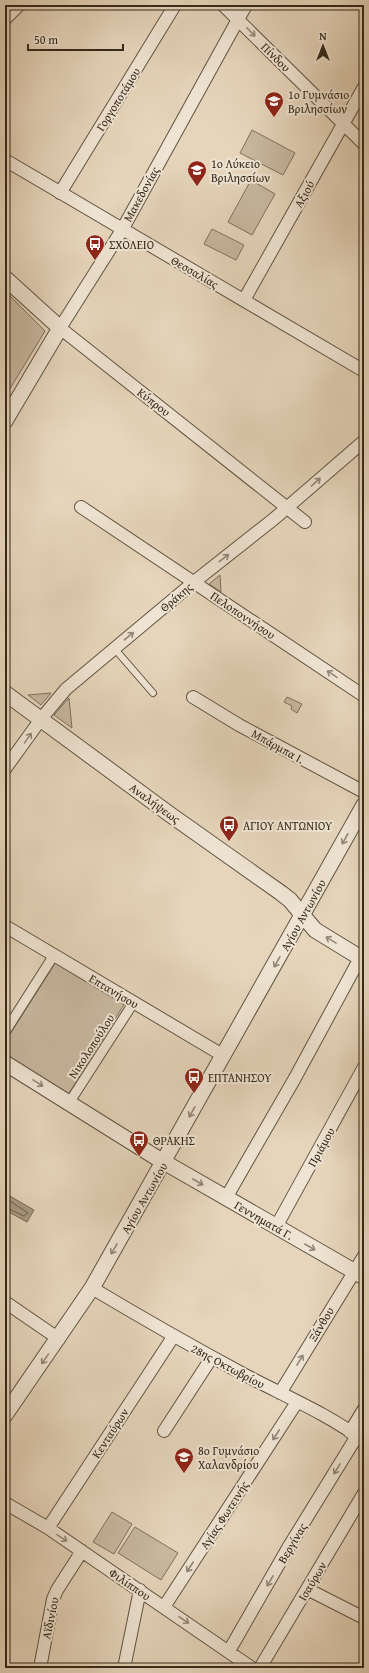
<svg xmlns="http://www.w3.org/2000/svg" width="369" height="1673" font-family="'Gentium Book Plus',serif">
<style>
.green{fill:#c8b8a0;stroke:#7e705d}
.water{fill:#a99b84;stroke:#7a6d5a}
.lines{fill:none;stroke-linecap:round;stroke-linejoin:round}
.shore{stroke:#6e624f;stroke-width:1}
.service-casing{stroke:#605442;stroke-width:8}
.pedestrian-casing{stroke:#605442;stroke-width:11}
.minor-casing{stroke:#605442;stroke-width:14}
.tertiary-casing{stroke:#605442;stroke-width:17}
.service{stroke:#efe4d3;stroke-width:6}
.pedestrian{stroke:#efe4d3;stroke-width:9}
.minor{stroke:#efe4d3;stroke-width:12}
.tertiary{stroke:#efe4d3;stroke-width:15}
.oneway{stroke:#928676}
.labels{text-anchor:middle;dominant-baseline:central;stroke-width:4;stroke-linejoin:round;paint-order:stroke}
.street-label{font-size:12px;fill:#34291a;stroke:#efe4d3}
.poi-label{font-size:12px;fill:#34291a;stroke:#efe4d3;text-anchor:start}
</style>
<rect width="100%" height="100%" fill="#e6d5bb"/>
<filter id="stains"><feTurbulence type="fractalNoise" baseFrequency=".005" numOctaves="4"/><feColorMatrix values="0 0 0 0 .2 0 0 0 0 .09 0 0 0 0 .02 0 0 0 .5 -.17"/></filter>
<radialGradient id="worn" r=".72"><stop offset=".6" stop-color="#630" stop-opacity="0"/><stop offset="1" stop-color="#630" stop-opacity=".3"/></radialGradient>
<path class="green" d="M252,130L295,153L283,175L240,153Z
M251,180L275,194L252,235L228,222Z
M212,229L244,245L236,260L204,244Z
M5,291L45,331L5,397Z
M220,575L221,592L209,584Z
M51,693L41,705L28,695Z
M287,697L302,704L297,713L291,709L292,706L284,702Z
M69,698L72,728L54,715Z
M56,962L125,1003L68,1095L5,1055V1042Z
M112,1512L132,1524L114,1554L93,1542Z
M135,1527L178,1553L161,1580L118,1553Z"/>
<path class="water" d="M8,1195L34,1210L27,1222L5,1210V1200Z"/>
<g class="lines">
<path class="shore" d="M5,1201H10L28,1213L24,1216L5,1207"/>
<g class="service-casing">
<path id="service" d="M114,648L153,693"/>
</g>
<g class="pedestrian-casing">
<path id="pedestrian" d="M5,1032L54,955
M69,1103L134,1002"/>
</g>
<g class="minor-casing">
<path id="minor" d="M223,5L364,144
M246,5L122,230L60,328L305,522
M5,19L19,5
M5,160L364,371
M60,193L175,5
M244,300L364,87
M81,507L364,696
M193,697L239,725L364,792
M5,769L41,719L66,689L194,582L275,518L364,441
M5,926L224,1056
M226,1198L295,1078L360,958
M276,1227L364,1067
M92,1288C142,1318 193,1347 245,1375C285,1396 328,1414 364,1441
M5,1302L59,1339
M280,1393L364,1256
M164,1431L212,1357
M350,1432L364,1409
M5,1503L48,1528L252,1668
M48,1528L173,1337
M307,1589L364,1618
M164,1607L297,1402
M229,1651L288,1548L357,1436
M40,1668L53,1599L57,1590L82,1551
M124,1668L140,1590
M260,1668L364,1493"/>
</g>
<g class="tertiary-casing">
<path id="tertiary" d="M5,278L60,328L5,421
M5,693L168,813L281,893L290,900L315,930L364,960
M5,1063L157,1158L364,1277
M5,1415L92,1288L364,805"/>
</g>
<use href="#service" class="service"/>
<use href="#pedestrian" class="pedestrian"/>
<use href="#minor" class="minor"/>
<use href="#tertiary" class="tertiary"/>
</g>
<defs><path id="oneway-shaft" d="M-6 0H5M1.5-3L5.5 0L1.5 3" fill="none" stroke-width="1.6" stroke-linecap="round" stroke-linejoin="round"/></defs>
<g class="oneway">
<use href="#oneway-shaft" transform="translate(251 32) rotate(45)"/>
<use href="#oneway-shaft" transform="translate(316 482) rotate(-41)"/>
<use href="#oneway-shaft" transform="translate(224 558) rotate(-38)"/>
<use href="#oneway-shaft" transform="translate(129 636) rotate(-40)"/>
<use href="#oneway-shaft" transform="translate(332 674) rotate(-146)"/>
<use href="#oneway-shaft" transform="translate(28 738) rotate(-55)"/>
<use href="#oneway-shaft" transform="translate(345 839) rotate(119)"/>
<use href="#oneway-shaft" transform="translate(331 940) rotate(-149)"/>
<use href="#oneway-shaft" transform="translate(277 962) rotate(119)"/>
<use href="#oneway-shaft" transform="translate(38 1083) rotate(32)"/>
<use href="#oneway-shaft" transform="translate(192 1112) rotate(119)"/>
<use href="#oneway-shaft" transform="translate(198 1182) rotate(30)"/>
<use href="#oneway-shaft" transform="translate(310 1247) rotate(30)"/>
<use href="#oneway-shaft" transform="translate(114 1249) rotate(120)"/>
<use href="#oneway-shaft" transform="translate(45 1359) rotate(125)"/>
<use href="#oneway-shaft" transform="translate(300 1360) rotate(-59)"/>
<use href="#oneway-shaft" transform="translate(276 1435) rotate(123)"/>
<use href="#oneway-shaft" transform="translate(337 1469) rotate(122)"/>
<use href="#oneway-shaft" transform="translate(62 1538) rotate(34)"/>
<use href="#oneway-shaft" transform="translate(190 1567) rotate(123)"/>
<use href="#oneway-shaft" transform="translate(270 1581) rotate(120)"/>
<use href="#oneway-shaft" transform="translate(184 1620) rotate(34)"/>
</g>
<defs>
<g id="school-pin" transform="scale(1)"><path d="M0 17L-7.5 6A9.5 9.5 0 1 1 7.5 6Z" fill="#8f2418" stroke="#efe4d3"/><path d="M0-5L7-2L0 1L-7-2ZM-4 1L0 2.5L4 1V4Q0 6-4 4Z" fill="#fff"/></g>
<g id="bus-pin" transform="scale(1)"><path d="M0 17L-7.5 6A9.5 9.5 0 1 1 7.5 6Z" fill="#8f2418" stroke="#efe4d3"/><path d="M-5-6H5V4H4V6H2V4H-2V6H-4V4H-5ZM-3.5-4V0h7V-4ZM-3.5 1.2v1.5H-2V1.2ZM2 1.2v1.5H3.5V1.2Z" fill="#fff"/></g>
</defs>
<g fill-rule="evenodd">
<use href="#school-pin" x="274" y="101"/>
<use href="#school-pin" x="197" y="170"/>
<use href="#bus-pin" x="95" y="244"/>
<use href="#bus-pin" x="229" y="825"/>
<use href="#bus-pin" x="194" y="1077"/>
<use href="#bus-pin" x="139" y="1140"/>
<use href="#school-pin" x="184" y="1457"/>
</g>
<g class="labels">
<g class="street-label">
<text transform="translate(276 57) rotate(45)">Πίνδου</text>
<text transform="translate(118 99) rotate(-58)">Γοργοποτάμου</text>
<text transform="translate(141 194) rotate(-61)">Μακεδονίας</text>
<text transform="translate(304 194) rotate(-61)">Αξιού</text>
<text transform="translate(195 272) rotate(30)">Θεσσαλίας</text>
<text transform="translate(154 402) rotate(38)">Κύπρου</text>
<text transform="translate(176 597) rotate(-40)">Θράκης</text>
<text transform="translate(243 615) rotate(34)">Πελοποννήσου</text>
<text transform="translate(278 746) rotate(29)">Μπάρμπα Ι.</text>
<text transform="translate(155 803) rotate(36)">Αναλήψεως</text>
<text transform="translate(303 915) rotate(-61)">Αγίου Αντωνίου</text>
<text transform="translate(114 991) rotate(31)">Επτανήσου</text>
<text transform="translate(91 1046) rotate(-57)">Νικολοπούλου</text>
<text transform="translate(321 1147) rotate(-61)">Πριάμου</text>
<text transform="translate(144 1198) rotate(-60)">Αγίου Αντωνίου</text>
<text transform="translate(264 1220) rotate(30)">Γεννηματά Γ.</text>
<text transform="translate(321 1324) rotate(-59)">Ξάνθου</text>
<text transform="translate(228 1366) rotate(28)">28ης Οκτωβρίου</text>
<text transform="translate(110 1433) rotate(-57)">Κενταύρων</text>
<text transform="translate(224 1515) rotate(-57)">Αγίας Φωτεινής</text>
<text transform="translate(292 1543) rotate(-59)">Βεργίνας</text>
<text transform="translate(312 1581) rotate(-59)">Ισαύρων</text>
<text transform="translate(130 1584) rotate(34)">Φιλίππου</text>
<text transform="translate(50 1618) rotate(-78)">Αϊδινίου</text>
</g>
<g class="poi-label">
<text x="288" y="94">1ο Γυμνάσιο<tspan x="288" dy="14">Βριλησσίων</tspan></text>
<text x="211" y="163">1o Λύκειο<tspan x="211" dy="14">Βριλησσίων</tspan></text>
<text x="109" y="244">ΣΧΟΛΕΙΟ</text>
<text x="243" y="825">ΑΓΙΟΥ ΑΝΤΩΝΙΟΥ</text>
<text x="208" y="1077">ΕΠΤΑΝΗΣΟΥ</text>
<text x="153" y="1140">ΘΡΑΚΗΣ</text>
<text x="198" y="1450">8ο Γυμνάσιο<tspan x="198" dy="14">Χαλανδρίου</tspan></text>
</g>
</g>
<rect width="369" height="1673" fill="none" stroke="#e6d5bb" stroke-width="20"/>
<rect x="6" y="6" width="357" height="1661" fill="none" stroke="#34291a" stroke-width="2"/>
<rect x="10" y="10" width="349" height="1653" fill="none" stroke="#34291a"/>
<g transform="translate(323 46)" stroke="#efe4d3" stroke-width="3" paint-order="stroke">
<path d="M0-3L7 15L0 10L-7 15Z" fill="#34291a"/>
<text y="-6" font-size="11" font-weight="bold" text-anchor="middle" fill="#34291a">N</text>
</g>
<path d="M28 44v6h95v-6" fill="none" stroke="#34291a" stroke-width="2"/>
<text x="34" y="44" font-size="12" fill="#34291a" stroke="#efe4d3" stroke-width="3" paint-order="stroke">50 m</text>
<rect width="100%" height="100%" filter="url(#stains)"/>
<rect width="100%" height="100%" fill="url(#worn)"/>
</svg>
